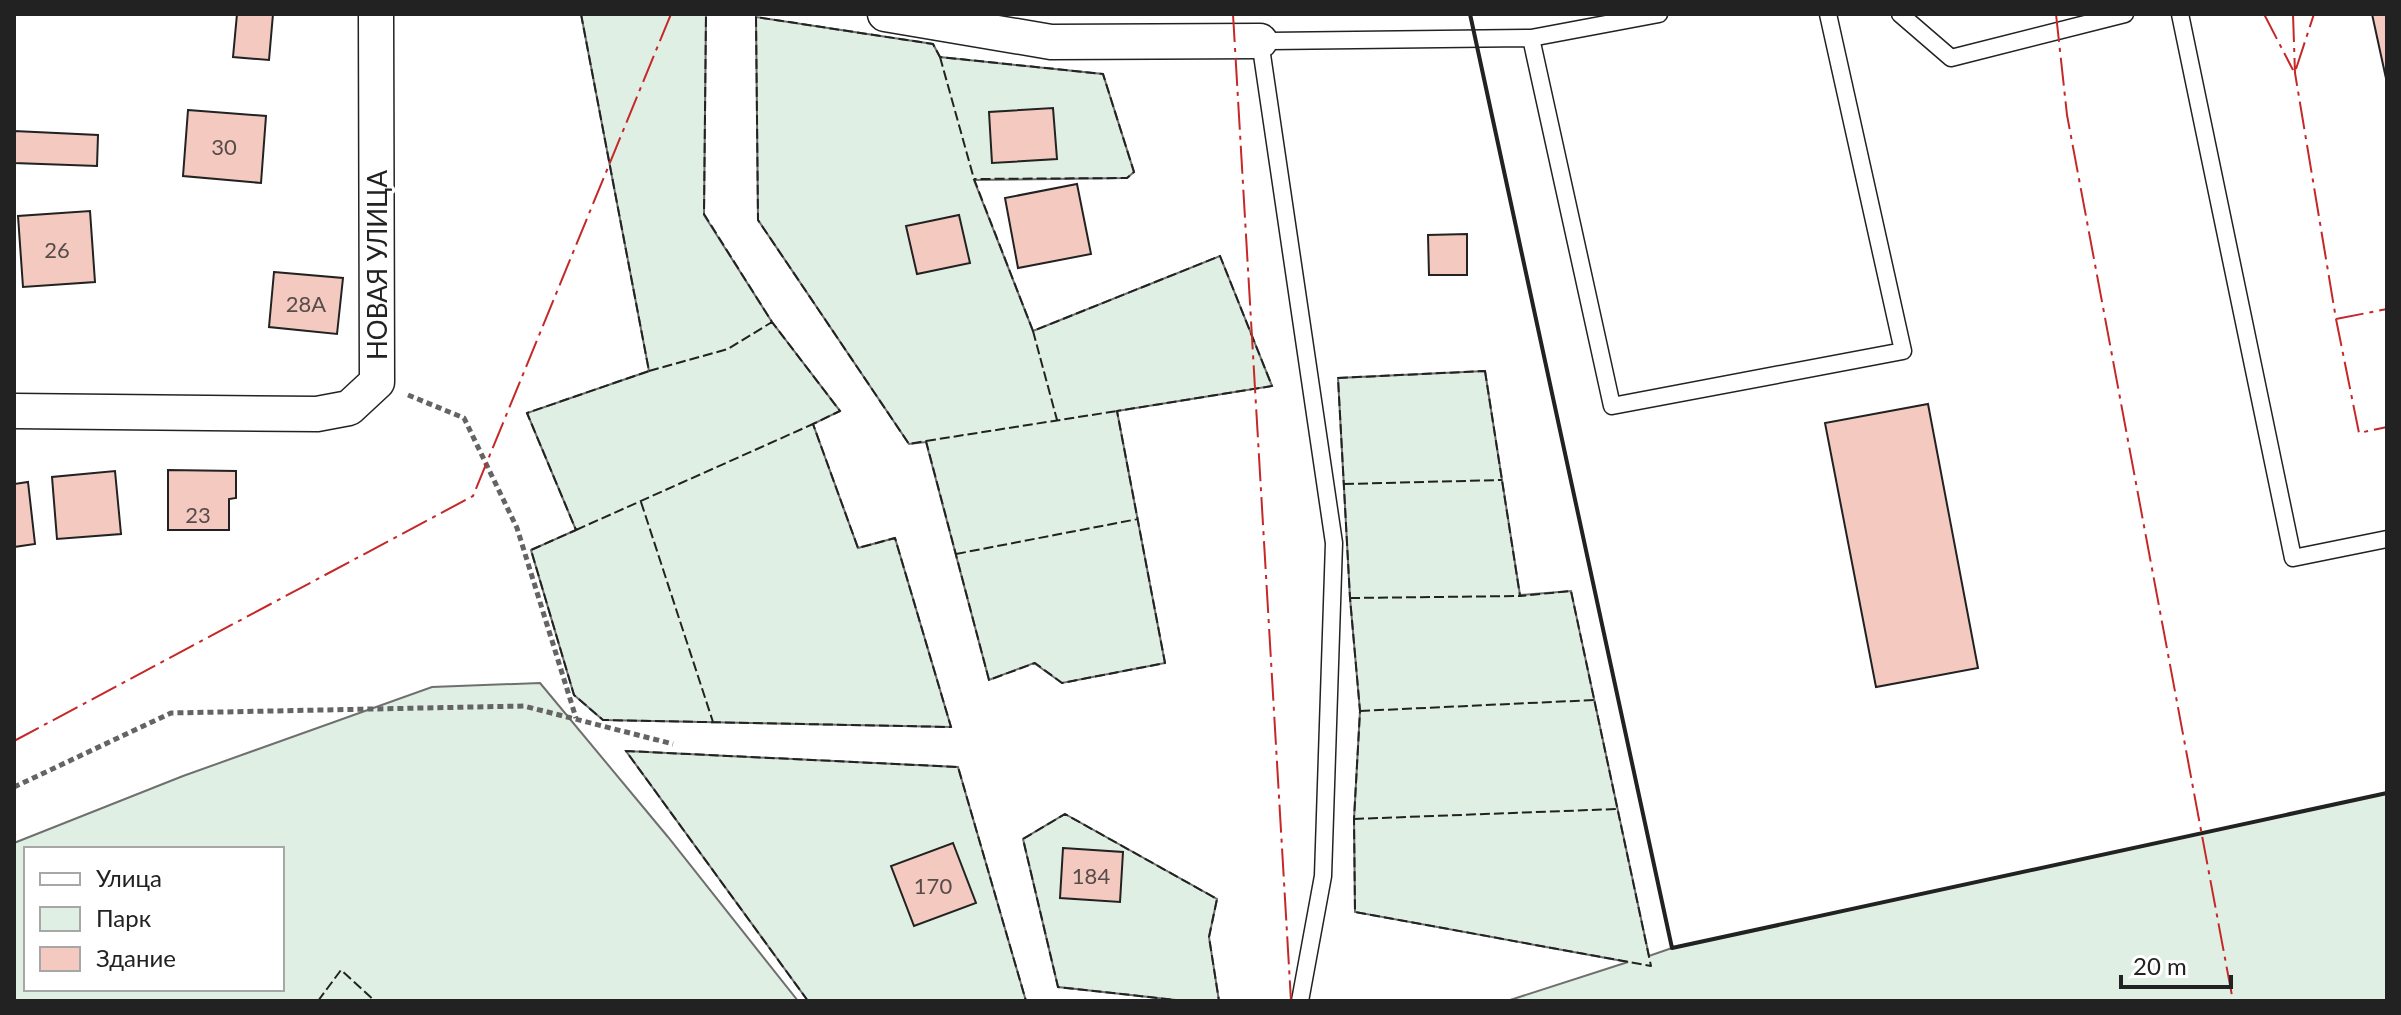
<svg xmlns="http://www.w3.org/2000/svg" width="2401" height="1015" font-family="Lato,sans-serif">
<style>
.green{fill:#e0efe3;stroke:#6f6f6f;stroke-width:2;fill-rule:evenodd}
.building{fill:#f3c9c0;stroke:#222;stroke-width:2}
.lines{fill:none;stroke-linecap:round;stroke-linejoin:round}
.lane-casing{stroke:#222;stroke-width:19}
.street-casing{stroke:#222;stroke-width:37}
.path{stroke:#646464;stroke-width:5;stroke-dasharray:6 4;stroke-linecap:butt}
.lane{stroke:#fff;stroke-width:16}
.street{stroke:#fff;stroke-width:34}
.fence{stroke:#222;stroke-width:2;stroke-dasharray:10 4;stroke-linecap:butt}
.wall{stroke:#222;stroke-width:4}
.power{stroke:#c62828;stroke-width:2;stroke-dasharray:28 6 4 6;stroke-linecap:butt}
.labels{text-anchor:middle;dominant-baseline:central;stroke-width:6;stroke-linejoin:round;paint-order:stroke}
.number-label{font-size:22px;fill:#564c4a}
.street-label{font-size:26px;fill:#222;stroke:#fff}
</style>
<rect width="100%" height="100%" fill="#fff"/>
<path class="green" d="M581,14H706L704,215L772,322L840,411L813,424L858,548L895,538L951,727L603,720L574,695L531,550L576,530L527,413L649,371Z
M756,17L933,44L940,57L1103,74L1134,172L1127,178L974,180L1033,331L1220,256L1272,386L1117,411L1165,663L1062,683L1034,663L989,680L926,442L909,444L758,220Z
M1485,371L1520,595L1571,591L1649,956L1672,948L2387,793V1001H1507L1628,962L1355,912L1354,819L1360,711L1350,598L1338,378Z
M540,683L668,837L798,1001H14V843L183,776L432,687ZM282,849V989H26V849Z
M626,751L958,767L1026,1001H808Z
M1065,814L1217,899L1209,937L1219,1001H1185L1058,987L1023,839Z"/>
<path class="building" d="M237,14H273L269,60L233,57Z
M2372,14H2387V83Z
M1053,108L1057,159L992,163L989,112Z
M188,110L266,116L261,183L183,176Z
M14,131L98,135L97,166L14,163Z
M1077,184L1091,254L1018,268L1005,198Z
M90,211L95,282L23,287L18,216Z
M959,215L970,263L917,274L906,226Z
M1467,234V275H1429L1428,235Z
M274,272L343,278L337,334L269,327Z
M1928,404L1978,668L1876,687L1825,423Z
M168,470L236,471V498L229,499V530H168Z
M115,471L121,534L57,539L52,477Z
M28,482L35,544L14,547V484Z
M953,843L976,903L914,926L891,866Z
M1063,848L1123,852L1120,902L1060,898Z"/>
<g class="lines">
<g class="lane-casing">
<path id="lane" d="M1900,14L1951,58L2125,14
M2180,14L2293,558L2387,539
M1531,38L1612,406L1903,351L1828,14
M1300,1001L1323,876L1334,543L1260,41L1531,38L1659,14"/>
</g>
<g class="street-casing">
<path id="street" d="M885,14L1051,42L1260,41
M14,411L317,414L349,408L377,382L376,14"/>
</g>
<path class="path" d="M408,395L464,418L517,528L576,718
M14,787L171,713L524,706L673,744"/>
<use href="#lane" class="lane"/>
<use href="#street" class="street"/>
<path class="fence" d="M581,14L649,371L527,413L576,530L531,550L574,695L603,720L951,727L895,538L858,548L813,424L840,411L772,322L704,214L706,14
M940,57L974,179L1033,331L1220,256L1272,386L1117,411L1165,663L1062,683L1035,663L989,680L926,441L909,444L758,220L756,17L933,44L940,57L1103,74L1134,172L1127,178L974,179
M1033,331L1057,420
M649,371L728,349L772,322
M1485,371L1520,596L1571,591L1651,966L1355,912L1354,819L1360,711L1350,598L1338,378Z
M926,441L1117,411
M1344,484L1502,480
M641,502L713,722
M576,530L813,424
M956,554L1138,519
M1350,598L1520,596
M1360,711L1594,700
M1354,819L1617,809
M318,1001L341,970L375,1001
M808,1001L626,751L958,767L1026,1001
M1185,1001L1058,987L1023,839L1065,814L1217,899L1209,937L1219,1001"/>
<path class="wall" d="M1470,14L1672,948L2387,793"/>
<path class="power" d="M1233,14L1291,1001
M2056,14L2067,115L2233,1001
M2264,14L2293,70
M2293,14L2295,73L2336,319L2359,433L2387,427
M2296,69L2314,14
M2336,319L2387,309
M14,741L473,496L671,14"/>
</g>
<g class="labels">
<g class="number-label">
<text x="224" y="146">30</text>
<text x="57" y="249">26</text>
<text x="306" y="303">28А</text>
<text x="198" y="514">23</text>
<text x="1091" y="875">184</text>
<text x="933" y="885">170</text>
</g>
<g class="street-label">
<text transform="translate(377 265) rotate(-90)">НОВАЯ УЛИЦА</text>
</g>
</g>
<rect width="2401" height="1015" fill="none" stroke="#222222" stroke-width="32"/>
<rect x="24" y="847" width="260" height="144" fill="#ffffff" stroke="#a7a7a7" stroke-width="2"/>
<rect x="40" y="873" width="40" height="12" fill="#ffffff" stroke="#a7a7a7" stroke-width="2"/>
<text x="96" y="887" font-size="24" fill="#222222">Улица</text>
<rect x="40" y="907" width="40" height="24" fill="#e0efe3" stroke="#a7a7a7" stroke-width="2"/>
<text x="96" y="927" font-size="24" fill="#222222">Парк</text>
<rect x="40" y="947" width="40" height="24" fill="#f3c9c0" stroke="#a7a7a7" stroke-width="2"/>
<text x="96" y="967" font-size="24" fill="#222222">Здание</text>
<path d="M2121 975v12h110v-12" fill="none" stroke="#222222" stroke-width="4"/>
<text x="2133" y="975" font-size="24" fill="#222222" stroke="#ffffff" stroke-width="6" paint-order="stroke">20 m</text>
</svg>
